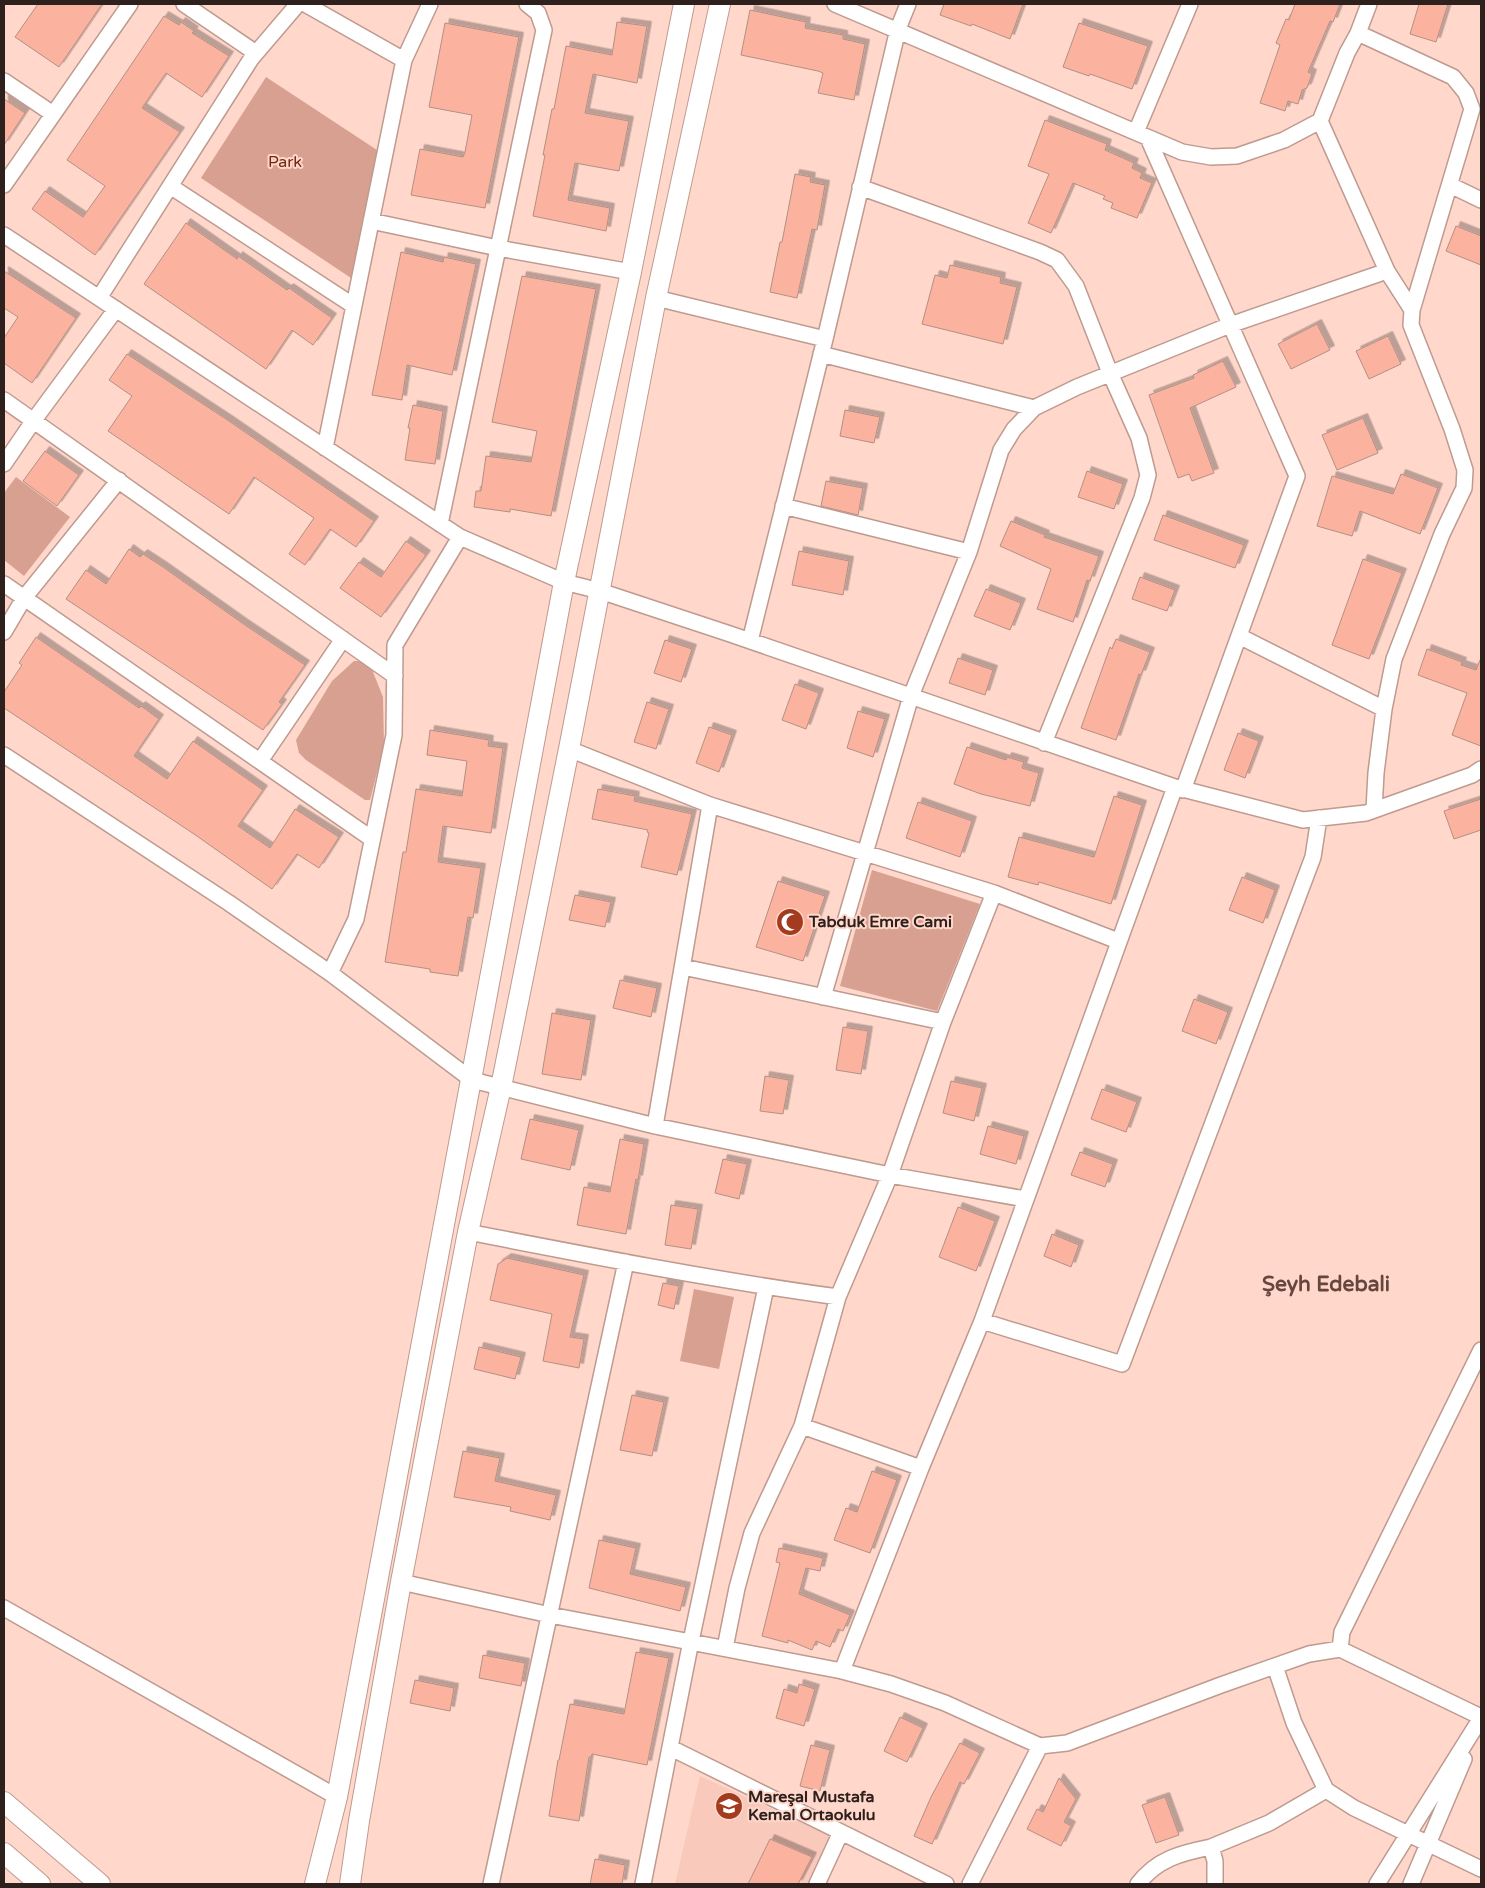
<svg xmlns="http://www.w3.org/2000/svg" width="1485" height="1888" font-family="'Varela Round',sans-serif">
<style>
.built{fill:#f9c9bc}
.green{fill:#d7a091}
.building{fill:#fbb39f;stroke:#b48f84;filter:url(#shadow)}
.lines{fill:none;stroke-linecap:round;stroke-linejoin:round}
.street-casing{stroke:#bf9a8f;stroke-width:18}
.secondary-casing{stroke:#bf9a8f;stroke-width:22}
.street{stroke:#fff;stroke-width:15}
.secondary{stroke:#fff;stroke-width:20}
.labels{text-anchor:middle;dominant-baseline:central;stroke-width:4;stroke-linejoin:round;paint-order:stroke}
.park-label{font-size:16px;fill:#732610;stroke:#ffd7cb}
.poi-label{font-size:16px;font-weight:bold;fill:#2e201c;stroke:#ffd7cb;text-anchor:start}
.district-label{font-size:21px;font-weight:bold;fill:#66463d;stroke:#ffd7cb}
</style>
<defs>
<filter id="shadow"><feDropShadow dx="4.5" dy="-4.5" stdDeviation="0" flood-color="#0004"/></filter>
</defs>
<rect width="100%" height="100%" fill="#ffd7cb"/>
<path class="built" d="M700,1776L831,1836L808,1884H675Z"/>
<path class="green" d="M266,77L380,152L354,280L201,178Z
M16,477L70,517L24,576L4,560V493Z
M354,661H363L371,667L383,697L384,745L370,800H365L306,760L299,753L296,740L332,681Z
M872,870L980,904L937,1011L840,986Z
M694,1289L734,1297L719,1369L680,1361Z"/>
<path class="building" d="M38,4H102L59,67L15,37Z
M944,4H1023L1010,39L972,24L971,26L940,15Z
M1295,4H1340L1333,22L1330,21L1308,72L1312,74L1307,88L1302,90L1298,104L1288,101L1285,111L1260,103L1280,45L1276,43L1286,19L1289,20Z
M1419,4H1448L1436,42L1410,34Z
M750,10L806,22L805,28L843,35V39L865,44L854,100L818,93L823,73L818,71L741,55Z
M164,16L179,25L181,22L194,31L192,33L229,56L202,97L166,73L142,108L180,132L95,255L32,209L45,191L83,217L105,186L67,160Z
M617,22L647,26L637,83L593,74L585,113L629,121L619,171L575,163L568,200L610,208L606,231L533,216L545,155H543L552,109H554L566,46L612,55Z
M445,23L519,37L485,208L411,195L420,149L463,157L465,152L472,115L429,107Z
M1079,23L1148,46L1132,89L1090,74L1089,76L1063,67Z
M4,99L25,113L4,145Z
M1045,120L1107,144L1105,150L1134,163L1132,168L1142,173L1140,178L1152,183L1137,218L1111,208L1113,203L1103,199L1105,196L1073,183L1051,233L1028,223L1049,174L1028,166Z
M795,174L811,177L810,182L825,185L817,230L812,229L797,298L770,292L780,242H782Z
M186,223L237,259L238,256L287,290L289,288L332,318L313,345L292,330L266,369L144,284Z
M1456,226L1481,236V265L1446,251Z
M401,252L443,262L444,257L476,264L452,375L407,365L402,400L372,395Z
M950,265L1001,277L1000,283L1017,287L1003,344L922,324L935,275L947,278Z
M4,271L76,318L32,383L4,363V338L18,317L4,308Z
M522,276L596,289L551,516L510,509V512L474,507L476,491H481L486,456L531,462L537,431L492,422Z
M1317,324L1330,350L1291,369L1278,344Z
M1388,336L1401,364L1369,379L1356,351Z
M127,354L229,421L374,521L356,547L330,529L305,565L289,554L314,518L254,477L229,514L108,431L132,396L109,380Z
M1223,361L1236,387L1190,408L1214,473L1192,481L1189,474L1178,478L1149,395L1194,378L1193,375Z
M413,405L443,411L435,464L405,460L410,428H408Z
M845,410L880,417L874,443L840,436Z
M1363,418L1378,453L1337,470L1322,435Z
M45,451L79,475L57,506L23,481Z
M1087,471L1123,484L1114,509L1078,497Z
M1401,474L1438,488L1420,534L1360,511L1352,536L1317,526L1332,476L1393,494Z
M826,481L863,488L858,515L821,506Z
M1163,515L1244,545L1235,568L1154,540Z
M1011,521L1045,535L1044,537L1099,556L1090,581L1087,580L1073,622L1037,609L1051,569L1000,546Z
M406,541L426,555L381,617L340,588L359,562L381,577Z
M129,549L140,557L143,554L163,567L245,625L305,665L279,702L282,704L263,730L66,599L86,570L106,584Z
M799,551L849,561L843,595L792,585Z
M1363,559L1402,573L1369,659L1332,645Z
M1140,577L1175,590L1167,611L1132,599Z
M986,589L1021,603L1010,630L974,616Z
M36,637L139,708L141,706L159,719L134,756L167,779L193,741L263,790L238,826L270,848L295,809L339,837L319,868L297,854L272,889L194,834L4,708V692L22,665L19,663Z
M1116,639L1150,652L1141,675L1139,674L1116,740L1081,728L1110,647L1112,649Z
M665,640L692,649L681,682L654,673Z
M1427,649L1462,662L1461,665L1476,670L1480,660H1481V746L1452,735L1467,693L1418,675Z
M958,658L993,670L985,695L949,683Z
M795,684L819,693L806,729L782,720Z
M647,702L669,709L656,749L634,742Z
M858,711L885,719L873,757L847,748Z
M709,727L732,735L719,772L696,763Z
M430,730L489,740L488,746L503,748L491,833L443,826L438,862L481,868L473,918L468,917L458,976L430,972V969L385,962L403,852H406L416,789L462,796L467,761L427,755Z
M1238,733L1259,741L1245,778L1224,770Z
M967,747L1006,760L1007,757L1024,762L1022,768L1039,773L1030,806L981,794L954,784Z
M598,789L635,796L634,801L692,814L677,875L641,867L649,833L647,832L648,830L592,819Z
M1114,796L1142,805L1111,904L1039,882L1038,885L1008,877L1019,837L1094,857Z
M1481,799V830L1454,839L1444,811Z
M918,802L972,821L960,857L906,838Z
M1242,877L1275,890L1263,923L1229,910Z
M778,881L825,896L803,961L756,947Z
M575,895L611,902L605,927L569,920Z
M620,980L657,988L651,1017L613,1008Z
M1194,999L1228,1012L1216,1044L1182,1031Z
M552,1013L591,1020L581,1080L542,1074Z
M843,1027L868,1031L861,1074L836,1070Z
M765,1076L789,1080L783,1114L760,1111Z
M951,1081L982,1088L974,1121L943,1113Z
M1102,1089L1137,1102L1126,1132L1091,1119Z
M530,1119L579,1130L570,1170L521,1159Z
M988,1126L1024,1136L1016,1164L980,1154Z
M620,1139L644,1144L638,1180L636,1179L626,1234L577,1225L584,1187L610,1192Z
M1080,1152L1113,1164L1105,1187L1071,1175Z
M723,1159L747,1164L739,1199L715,1193Z
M671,1205L698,1209L691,1249L665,1245Z
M958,1207L995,1221L976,1271L939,1257Z
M1052,1234L1079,1245L1071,1267L1044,1256Z
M507,1258L584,1275L570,1337L584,1339L579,1368L543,1361L552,1314L490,1300L498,1264Z
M663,1283L679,1286L674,1309L658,1305Z
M479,1347L521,1357L515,1379L474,1369Z
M632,1395L664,1402L652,1456L620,1450Z
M463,1451L500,1458L495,1481L556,1495L550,1520L510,1511L511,1507L454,1497Z
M872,1471L897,1480L870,1553L834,1540L846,1508L857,1512Z
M599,1540L636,1548L630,1574L686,1587L680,1611L589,1588Z
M779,1548L823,1558L820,1571L806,1568L799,1594L850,1615L843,1631L838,1629L830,1647L816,1641L812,1650L788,1640V1643L762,1636L780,1563L776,1562Z
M636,1652L669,1658L647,1765L592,1754L591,1757H589L579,1821L549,1816L558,1760H559L570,1704L624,1714Z
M483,1655L525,1663L521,1686L479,1678Z
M415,1680L454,1688L450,1711L410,1703Z
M799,1684L815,1689L804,1726L776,1718L784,1689L797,1693Z
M900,1717L923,1728L907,1762L884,1751Z
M960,1743L980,1753L964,1784L960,1782L932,1844L914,1836L931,1797Z
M811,1745L830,1750L820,1791L800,1786Z
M1059,1778L1076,1799L1064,1822L1071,1826L1061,1846L1027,1829L1037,1809L1043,1812Z
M1165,1797L1179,1835L1156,1843L1142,1805Z
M770,1839L812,1857L798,1884H748Z
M595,1859L625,1865L622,1884H590Z"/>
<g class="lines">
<g class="street-casing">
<path id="street" d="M184,4L256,53
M305,4L404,60
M835,4L1182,152L1211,157L1237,156L1284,140L1320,121L1347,53L1358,33L1369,4
M1358,33L1453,77L1466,93L1472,109L1412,310
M4,81L53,114
M1320,121L1387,271L1412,310L1411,325L1452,429L1465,470L1464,488L1442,534L1394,659L1384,709L1376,773L1374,810
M1136,132L1190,4
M1148,138L1297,476L1183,790
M4,185L130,4
M1450,185L1481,200
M170,186L354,306
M860,187L1040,252L1057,260L1076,286L1110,373L1139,438L1148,475L1142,498L1044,743
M371,221L498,248L631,272
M4,235L460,537L564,582L600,591L730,634L1175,787L1303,820L1366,813L1472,775L1481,769
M99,298L251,59L298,4
M656,298L825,339
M821,354L1034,408
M4,400L395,676
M325,448L404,60L430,4
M4,464L34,420L116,309
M783,506L969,552
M440,524L544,30L538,13L527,4
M4,584L372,839
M4,632L24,598L119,480
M1239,636L1384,709
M750,641L825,339L898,29L908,4
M569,749L710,805L994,893L1118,941
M4,755L229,903L330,973L472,1080L655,1126L890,1175L1025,1199
M260,761L343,639
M683,967L943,1022
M330,973L356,919L394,735L395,645L460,537
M823,997L911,696L969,552L1001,450L1014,429L1034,408L1077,387L1230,325L1387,271
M655,1126L710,805
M468,1232C591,1256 714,1280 838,1297
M982,1321L1122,1364L1313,857L1319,818
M802,1426L921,1468
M401,1582L550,1615L842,1671L891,1684L945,1703L1040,1746L1067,1743L1221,1685L1309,1654L1340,1649L1481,1717
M4,1608L337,1797
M725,1648L737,1588L752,1533L802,1426L838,1297L890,1175L943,1022L994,893
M1340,1649L1342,1632L1481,1350
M1275,1666L1294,1723L1326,1790
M842,1671L921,1468L982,1321L1175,787
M671,1748L946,1884
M491,1884L626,1262
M643,1884L691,1641L766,1287
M817,1884L841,1832
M970,1884L1040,1746
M1138,1884C1157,1859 1181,1853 1211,1847
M1215,1884V1861L1211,1847L1269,1823L1326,1790L1354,1808L1481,1869
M1377,1884L1481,1718
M1411,1884L1464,1759"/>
</g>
<g class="secondary-casing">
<path id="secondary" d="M4,1802L100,1884
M4,1853L40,1884
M315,1884L337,1797L564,582L631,272L684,4
M350,1884L359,1821L401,1582L468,1232L501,1087L569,749L656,298L720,4"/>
</g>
<use href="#street" class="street"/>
<use href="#secondary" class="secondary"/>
</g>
<defs>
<g id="mosque-disc" transform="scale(1.4375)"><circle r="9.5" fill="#a33b1e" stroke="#ffd7cb"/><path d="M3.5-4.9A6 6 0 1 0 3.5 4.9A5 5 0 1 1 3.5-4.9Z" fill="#fff"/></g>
<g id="school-disc" transform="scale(1.4375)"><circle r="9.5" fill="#a33b1e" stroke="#ffd7cb"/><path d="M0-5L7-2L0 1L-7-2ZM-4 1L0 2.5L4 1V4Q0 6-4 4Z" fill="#fff"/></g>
</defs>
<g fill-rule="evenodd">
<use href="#mosque-disc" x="790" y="922"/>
<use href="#school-disc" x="729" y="1806"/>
</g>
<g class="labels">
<g class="park-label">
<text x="285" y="162">Park</text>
</g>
<g class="poi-label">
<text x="809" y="922">Tabduk Emre Cami</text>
<text x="748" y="1797">Mareşal Mustafa<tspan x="748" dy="18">Kemal Ortaokulu</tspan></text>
</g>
<g class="district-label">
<text x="1326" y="1284">Şeyh Edebali</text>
</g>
</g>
<rect width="1485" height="1888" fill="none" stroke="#2e201c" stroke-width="10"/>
</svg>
